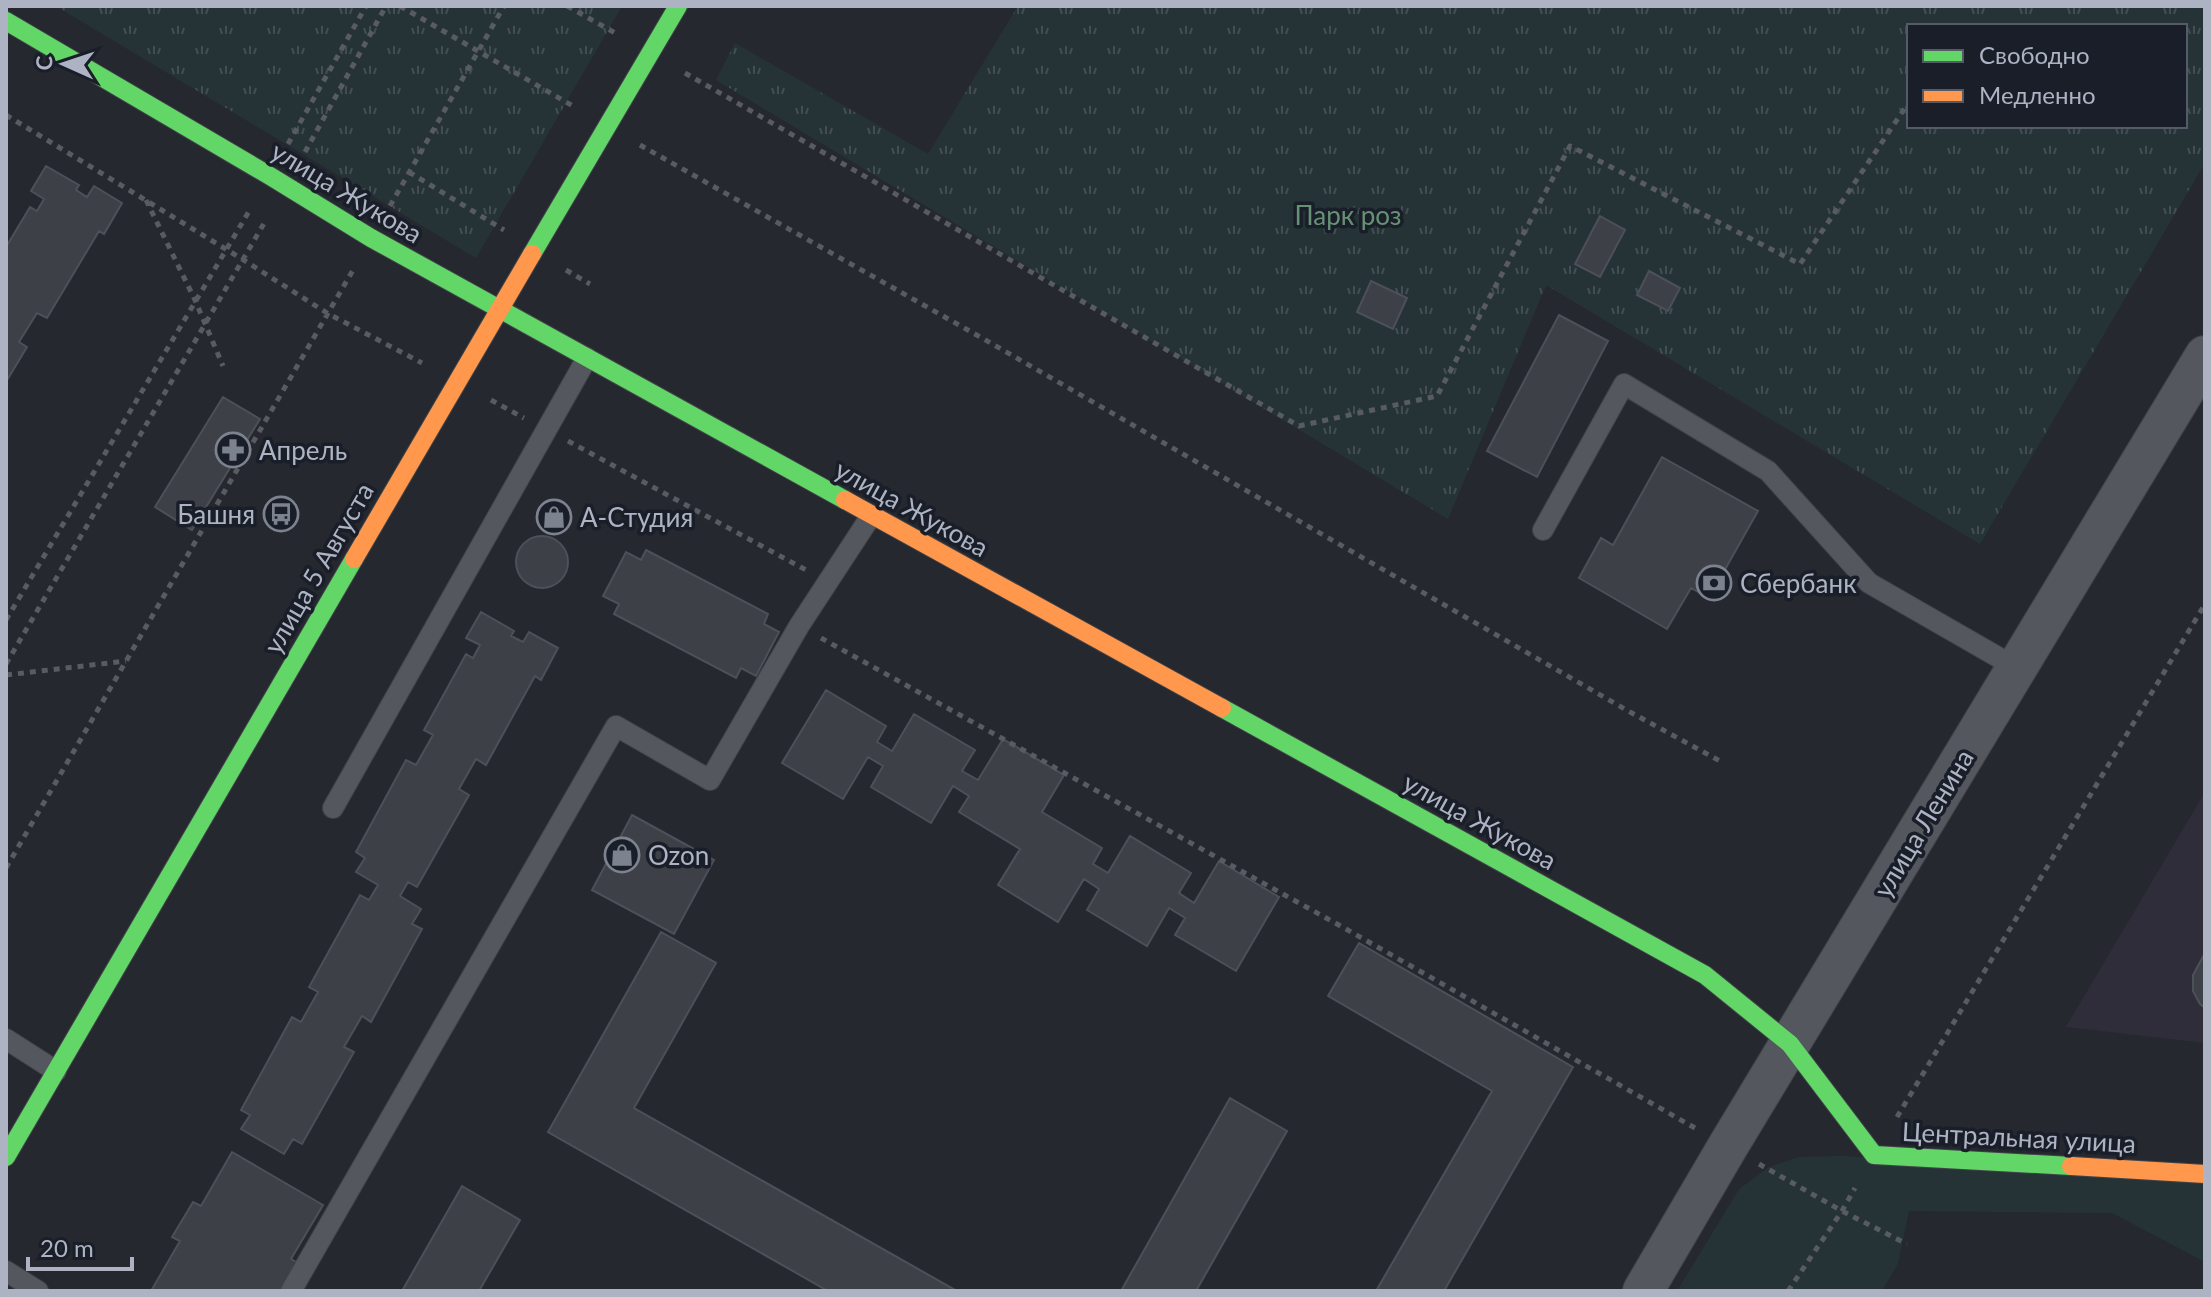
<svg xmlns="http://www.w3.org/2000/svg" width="2211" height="1297" font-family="Lato,sans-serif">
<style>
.medical{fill:#2f2d39}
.grass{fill:#253337}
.park{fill:url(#park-tufts);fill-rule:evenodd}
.building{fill:#3d4047;stroke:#4c5058;stroke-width:2}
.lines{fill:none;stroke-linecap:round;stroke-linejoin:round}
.lane-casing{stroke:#404348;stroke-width:22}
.street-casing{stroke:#404348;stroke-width:42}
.fast-casing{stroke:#404348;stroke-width:20}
.slow-casing{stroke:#404348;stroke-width:20}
.path{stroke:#585b62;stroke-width:5;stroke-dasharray:6 6;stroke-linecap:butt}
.lane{stroke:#54575e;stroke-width:20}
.street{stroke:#54575e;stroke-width:40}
.fast{stroke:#63d668;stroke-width:18}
.slow{stroke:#ff974d;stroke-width:18}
.labels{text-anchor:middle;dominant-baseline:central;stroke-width:7;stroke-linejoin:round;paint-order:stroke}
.street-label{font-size:26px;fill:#adb3c2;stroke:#191e29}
.park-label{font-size:26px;fill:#679174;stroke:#191e29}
.poi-label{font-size:26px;fill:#adb3c2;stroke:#191e29;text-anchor:start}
</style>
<defs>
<pattern id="park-tufts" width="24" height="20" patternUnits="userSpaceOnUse" patternTransform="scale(2)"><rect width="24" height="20" fill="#253337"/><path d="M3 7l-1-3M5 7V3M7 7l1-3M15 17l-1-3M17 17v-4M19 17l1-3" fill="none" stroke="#424e52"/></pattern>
</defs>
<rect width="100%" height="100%" fill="#25282f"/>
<path class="medical" d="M2205,792V1043L2066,1027Z"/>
<path class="grass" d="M1841,1156L2205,1176V1262L2112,1213L1909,1211L1898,1264L1882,1291H1677L1739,1189L1769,1167L1798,1157Z"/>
<path class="park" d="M56,6H622L476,258Z
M1018,6H2205V163L1980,544L1546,285L1448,519L716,80L735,43L928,154ZM1909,26H2185V126H1909Z"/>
<path class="building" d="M46,166L79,185L76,190L87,197L94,186L122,203L104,234L99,231L47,318L37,313L19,342L27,347L6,382V247L30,207L37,211L44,199L31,191Z
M1600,216L1625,230L1600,277L1575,264Z
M1649,271L1680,288L1668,311L1637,295Z
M1371,281L1407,298L1393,329L1357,312Z
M1559,315L1608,341L1537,477L1487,451Z
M223,397L260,419L192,530L155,507Z
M1662,457L1758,511L1709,598L1691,588L1667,629L1579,578L1601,538L1613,545Z
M516 562a26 26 0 1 1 52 0a26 26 0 1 1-52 0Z
M646,550L768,614L764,624L779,632L756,676L741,668L736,678L614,614L619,604L603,596L626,552L641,560Z
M481,612L514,631L511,636L523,642L529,632L558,648L541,680L535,676L486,765L476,759L459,789L469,795L417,887L408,882L400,896L421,909L412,924L422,929L371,1022L362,1016L344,1047L354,1052L302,1144L293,1139L284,1154L241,1129L250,1115L241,1110L292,1017L301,1022L318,992L309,987L360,895L369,900L378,885L356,872L365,858L356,852L406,760L416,765L433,735L424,730L466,654L473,658L480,645L466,638Z
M826,690L886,726L877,742L892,751L914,714L975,750L962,771L978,780L1003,739L1064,775L1042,812L1102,848L1093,864L1108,873L1130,836L1191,873L1179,893L1194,903L1219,861L1279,897L1236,971L1175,935L1185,918L1169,908L1147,946L1087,910L1099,889L1084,879L1058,922L998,885L1020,849L959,812L969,796L953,786L931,823L871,787L883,766L868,757L843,799L782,763Z
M632,815L714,860L674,934L592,890Z
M661,932L716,963L634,1108L957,1291H828L548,1132Z
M1359,943L1573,1067L1444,1291H1376L1492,1091L1328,996Z
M2205,953V1008L2200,1004L2193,991V975Z
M1230,1098L1287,1131L1196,1291H1121Z
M232,1152L323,1205L291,1259L298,1263L282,1291H151L180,1241L172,1237L193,1202L201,1206Z
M462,1186L520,1220L479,1291H402Z"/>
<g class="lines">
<g class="lane-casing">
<path id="lane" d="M1543,530L1624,384L1768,471L1869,583L2017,668
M333,808L587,358
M6,1039L56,1071
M6,1271L38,1291
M291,1291L616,726L710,780L799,626L871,516"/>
</g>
<g class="street-casing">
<path id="street" d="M1643,1291L1728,1146L2205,356"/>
</g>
<g class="fast-casing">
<path id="fast" d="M6,21L270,176L371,238L845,500
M532,254L678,6
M1222,708L1705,975L1790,1044L1874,1155L2071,1166
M6,1157L354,559"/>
</g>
<g class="slow-casing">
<path id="slow" d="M845,500L1222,708
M354,559L532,254
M2071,1166L2205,1174"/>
</g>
<path class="path" d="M400,6L573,106
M567,6L617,34
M685,73L1299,426L1437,396L1570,146L1800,264L1909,102
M6,115L242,259L327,313L422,363
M288,144L366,6
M640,145L982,338L1630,712L1720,761
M305,152L386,6
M409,172L504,230
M146,200L195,300L223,366
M390,206L504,6
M566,270L590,284
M491,400L524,418
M568,441L806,570
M6,620L251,208
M821,638L1346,929L1695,1128
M6,664L266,220
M6,675L126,661
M6,868L353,270
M1897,1117L2205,604
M1759,1164L1842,1211L1907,1244
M1788,1291L1842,1211L1855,1188"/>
<use href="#lane" class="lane"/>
<use href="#street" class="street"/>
<use href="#fast" class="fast"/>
<use href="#slow" class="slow"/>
</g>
<defs>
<g id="pharmacy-ring" transform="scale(1.8)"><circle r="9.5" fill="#191e29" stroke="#7d828f" stroke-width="1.5"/><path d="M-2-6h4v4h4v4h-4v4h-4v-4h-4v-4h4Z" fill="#7d828f"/></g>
<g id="bus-ring" transform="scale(1.8)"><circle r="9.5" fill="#191e29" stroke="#7d828f" stroke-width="1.5"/><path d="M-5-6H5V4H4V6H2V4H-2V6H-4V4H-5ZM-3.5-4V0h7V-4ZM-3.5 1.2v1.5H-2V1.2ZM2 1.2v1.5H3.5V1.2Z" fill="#7d828f"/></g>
<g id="shop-ring" transform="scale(1.8)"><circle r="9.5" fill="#191e29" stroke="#7d828f" stroke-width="1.5"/><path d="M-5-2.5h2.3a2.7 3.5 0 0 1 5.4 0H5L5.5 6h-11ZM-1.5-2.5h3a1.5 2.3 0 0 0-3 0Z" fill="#7d828f"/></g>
<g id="bank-ring" transform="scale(1.8)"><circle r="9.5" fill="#191e29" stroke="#7d828f" stroke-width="1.5"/><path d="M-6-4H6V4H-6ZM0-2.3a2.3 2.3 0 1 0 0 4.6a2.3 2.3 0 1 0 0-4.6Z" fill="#7d828f"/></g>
</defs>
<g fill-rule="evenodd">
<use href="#pharmacy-ring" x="233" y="450"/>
<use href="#bus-ring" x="281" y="514"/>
<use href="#shop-ring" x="554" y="517"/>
<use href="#bank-ring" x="1714" y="583"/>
<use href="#shop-ring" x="622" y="855"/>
</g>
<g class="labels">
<g class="street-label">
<text transform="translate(347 192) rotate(31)">улица Жукова</text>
<text transform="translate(912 508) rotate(29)">улица Жукова</text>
<text transform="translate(318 568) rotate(-60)">улица 5 Августа</text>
<text transform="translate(1480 821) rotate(29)">улица Жукова</text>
<text transform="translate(1923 823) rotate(-59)">улица Ленина</text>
<text transform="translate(2019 1137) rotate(3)">Центральная улица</text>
</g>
<g class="park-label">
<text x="1348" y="215">Парк роз</text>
</g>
<g class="poi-label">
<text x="259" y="450">Апрель</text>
<text x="255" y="514" text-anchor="end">Башня</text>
<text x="580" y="517">А-Студия</text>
<text x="1740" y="583">Сбербанк</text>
<text x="648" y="855">Ozon</text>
</g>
</g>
<rect width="2211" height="1297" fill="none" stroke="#adb3c2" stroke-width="16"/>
<rect x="1907" y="24" width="280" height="104" fill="#191e29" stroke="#545a66" stroke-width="2"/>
<rect x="1923" y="50" width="40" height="12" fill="#63d668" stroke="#545a66" stroke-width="2"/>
<text x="1979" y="64" font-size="24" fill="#adb3c2">Свободно</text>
<rect x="1923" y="90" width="40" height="12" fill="#ff974d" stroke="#545a66" stroke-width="2"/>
<text x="1979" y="104" font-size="24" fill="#adb3c2">Медленно</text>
<g transform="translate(64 64) rotate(273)" stroke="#191e29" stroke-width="6" paint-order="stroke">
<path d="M0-6L14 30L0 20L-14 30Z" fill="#adb3c2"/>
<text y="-12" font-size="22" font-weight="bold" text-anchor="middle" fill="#adb3c2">С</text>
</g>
<path d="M28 1257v12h104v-12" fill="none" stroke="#adb3c2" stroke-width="4"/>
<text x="40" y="1257" font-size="24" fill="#adb3c2" stroke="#191e29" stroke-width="6" paint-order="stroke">20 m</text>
</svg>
